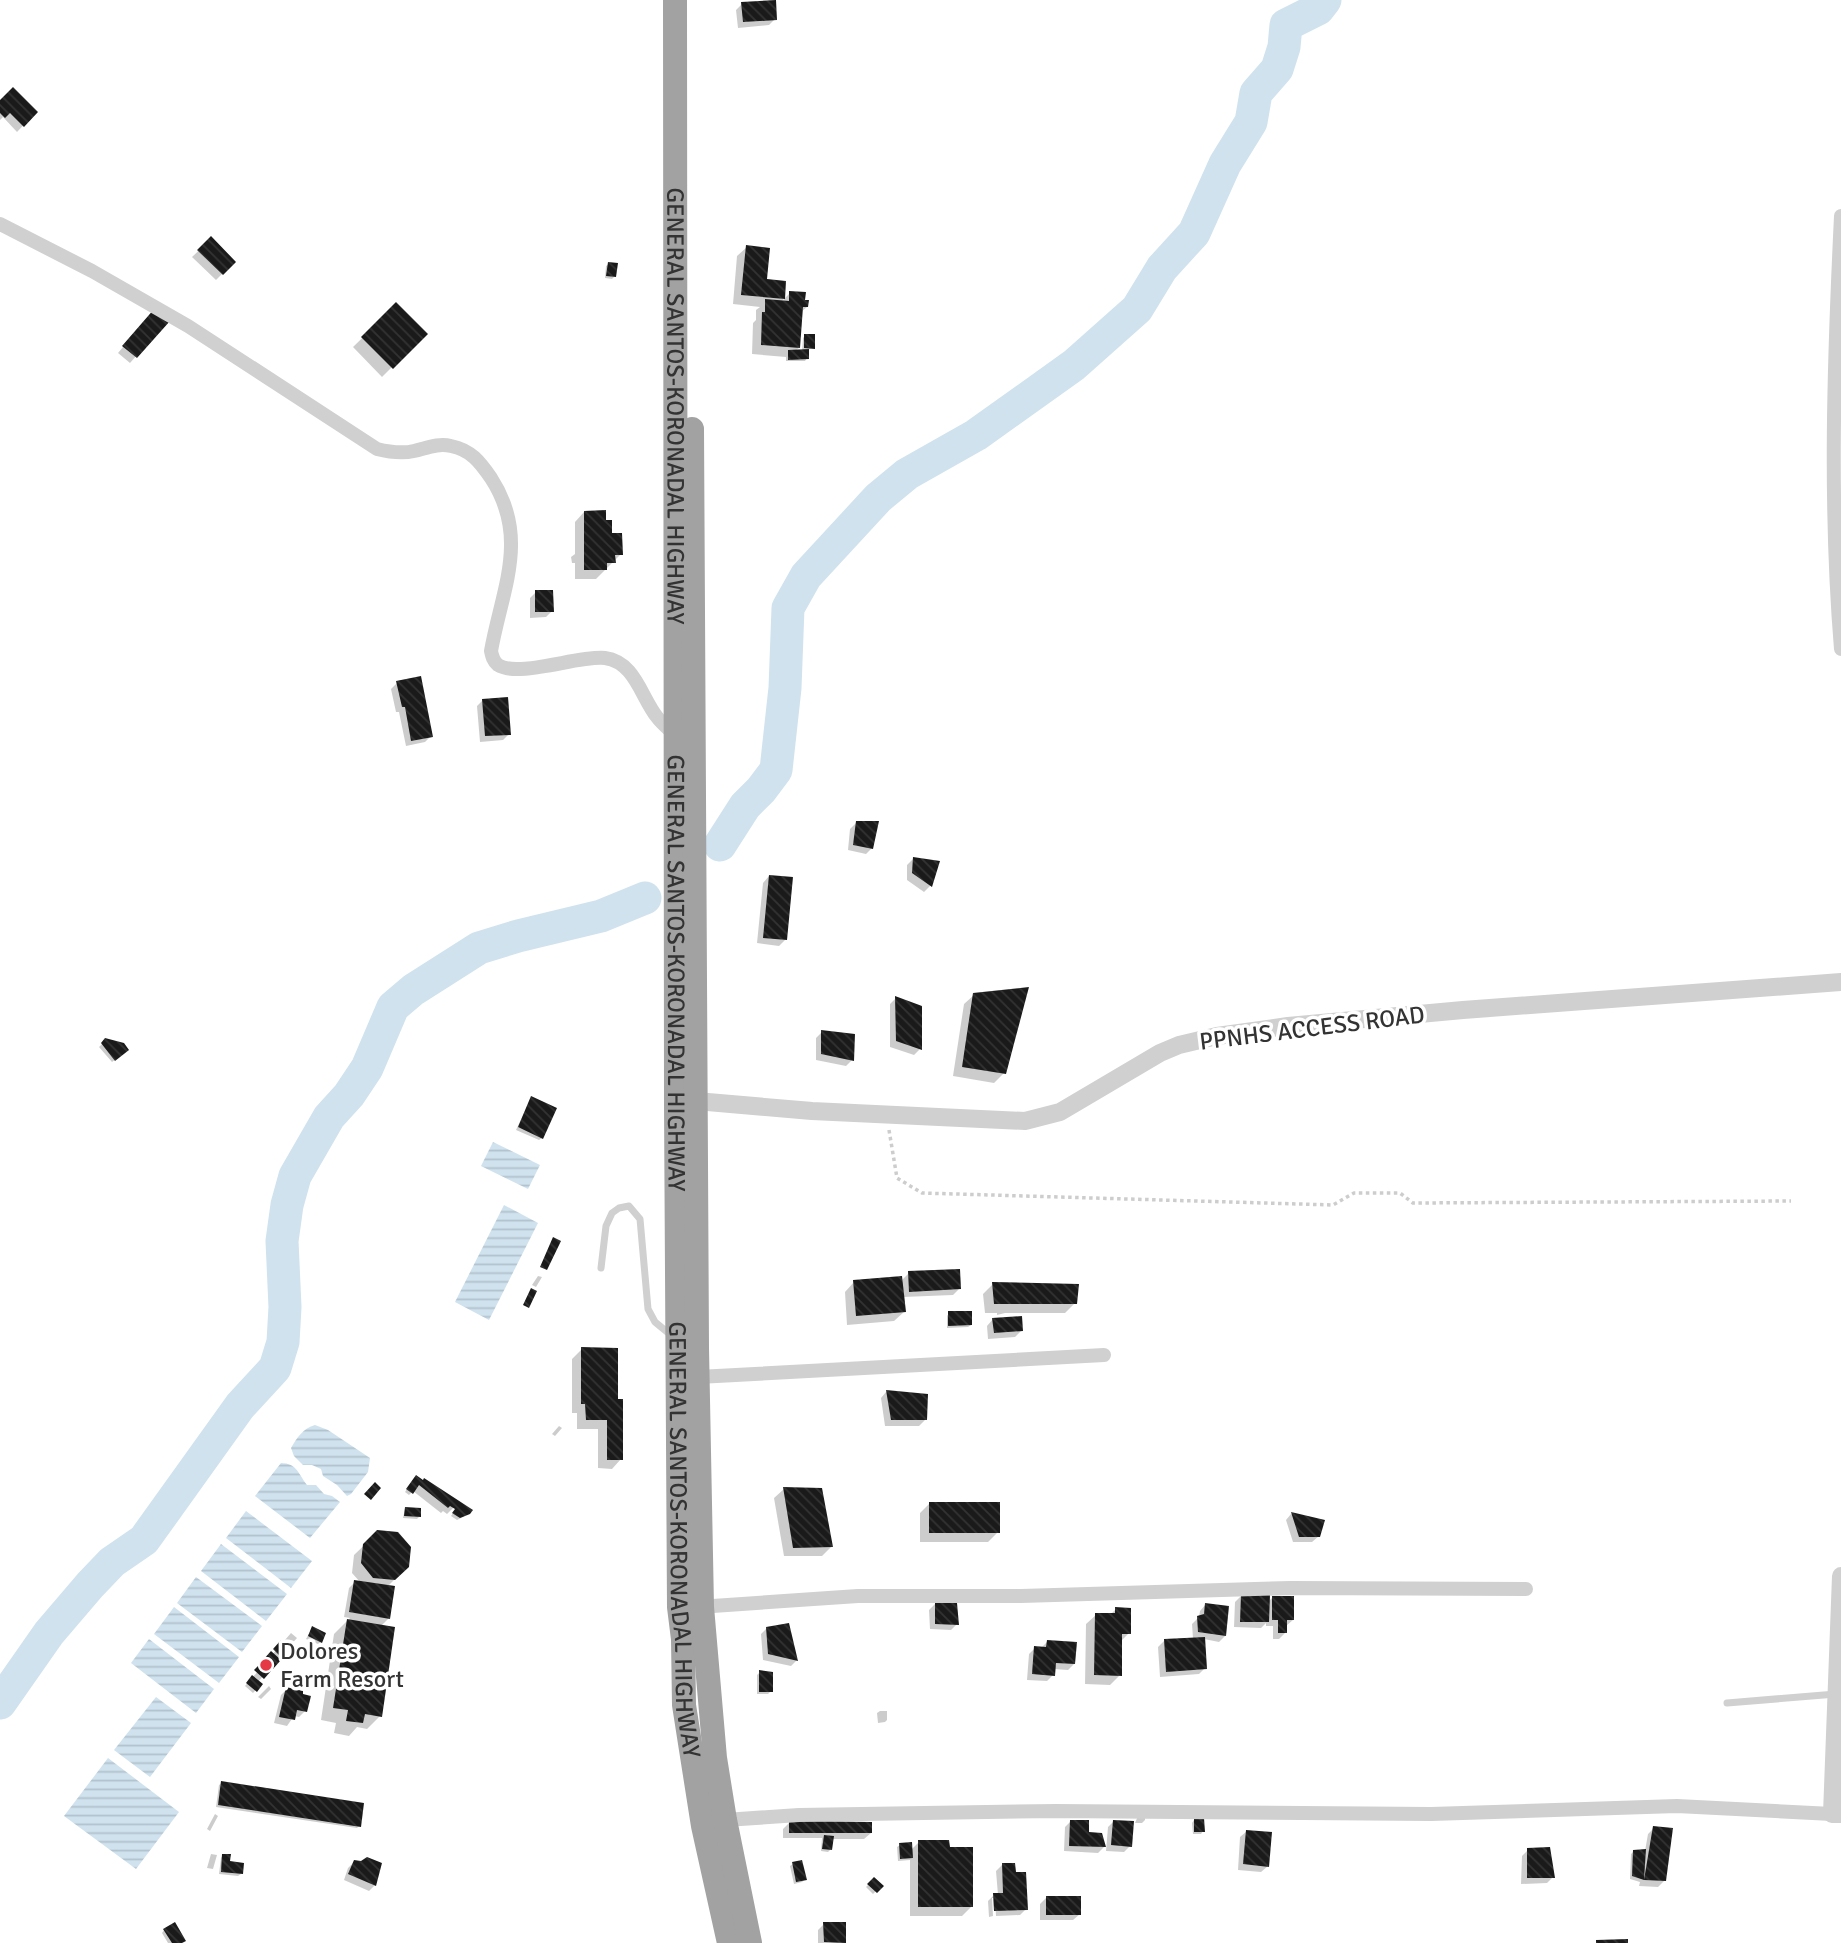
<svg xmlns="http://www.w3.org/2000/svg" width="1841" height="1943" font-family="Signika,sans-serif">
<style>
.water{fill:url(#water-rules)}
.shadow{fill:#0003}
.lines{fill:none;stroke-linecap:round;stroke-linejoin:round}
.river{stroke:#cfe2ee;stroke-width:33}
.building{fill:url(#building-back-hatch)}
.path{stroke:#cdcdcd;stroke-width:3.5;stroke-dasharray:3.5 3.5;stroke-linecap:butt}
.service{stroke:#d0d0d0;stroke-width:7}
.minor{stroke:#d0d0d0;stroke-width:14}
.tertiary{stroke:#d0d0d0;stroke-width:18}
.trunk{stroke:#a2a2a2;stroke-width:24}
.poi-dot{fill:#e63946;stroke:#fff;stroke-width:2.5}
.labels{text-anchor:middle;dominant-baseline:central;stroke-width:7;stroke-linejoin:round;paint-order:stroke}
.street-label{font-size:24px;fill:#333;stroke:#fff}
.poi-label{font-size:24px;fill:#333;stroke:#fff;text-anchor:start}
</style>
<defs>
<pattern id="water-rules" width="6" height="5" patternUnits="userSpaceOnUse" patternTransform="scale(1.75)"><rect width="6" height="5" fill="#cfe2ee"/><path d="M0 2.5h6" fill="none" stroke="#b2c2cd"/></pattern>
<pattern id="building-back-hatch" width="6" height="6" patternUnits="userSpaceOnUse" patternTransform="scale(1.75)"><rect width="6" height="6" fill="#1a1a1a"/><path d="M-1 5l2 2M0 0l6 6M5-1l2 2" fill="none" stroke="#333"/></pattern>
</defs>
<rect width="100%" height="100%" fill="#fff"/>
<path class="water" d="M493,1142L540,1165L528,1189L481,1166Z
M504,1205L538,1223L489,1320L455,1302Z
M315,1425L328,1430L370,1458L368,1472L351,1494L347,1496L337,1485L323,1476L321,1469L312,1465H303L294,1456L291,1448C297,1438 303,1428 315,1425Z
M281,1463C297,1463 299,1475 307,1485H316L324,1494L332,1496L340,1502L310,1538L255,1496Z
M246,1511L312,1561L291,1588L226,1538Z
M221,1544L287,1594L266,1621L201,1571Z
M196,1577L262,1626L242,1652L177,1603Z
M174,1607L239,1657L219,1683L154,1634Z
M149,1639L214,1689L196,1713L131,1663Z
M156,1697L191,1723L150,1777L114,1750Z
M108,1758L179,1812L136,1869L64,1816Z"/>
<path class="shadow" d="M742,4L775,19L769,25L738,28L736,10Z
M0,103L36,112L17,132L3,117L0,120Z
M211,239L234,262L216,280L192,257Z
M747,247L765,281L784,283L783,300L790,293L803,301L807,307L801,312L799,348L795,351H802L803,338L805,336L813,348L807,350V358L805,361H786V357L752,354L753,323L756,320V310L760,307L733,304L737,256Z
M609,264L614,277L612,279L605,278L606,266Z
M396,305L425,334L382,377L353,347Z
M149,316L167,321L130,363L118,353Z
M584,512L605,522L621,554L596,579H575V563H572L571,557L575,554V522Z
M536,592L552,611L546,617L530,618V598Z
M397,683L431,736L425,742L406,746L399,712H396L391,689Z
M483,700L509,734L503,740L480,742L477,706Z
M857,822L872,848L866,854L848,850L850,829Z
M913,859L938,862L930,886L924,892L907,880V865Z
M769,876L785,940L779,946L757,943L763,883Z
M974,995L1004,1073L994,1083L953,1076L964,1004Z
M896,998L920,1049L914,1055L890,1047V1004Z
M822,1032L852,1060L846,1066L816,1060V1038Z
M106,1040L127,1050L112,1062L99,1047Z
M531,1098L542,1138L539,1140L516,1130Z
M909,1273L959,1289L953,1295L903,1297L904,1312L894,1321L847,1325L845,1292L854,1282L901,1281Z
M538,1276L542,1277L536,1287L532,1285Z
M993,1284L1075,1303L1065,1313H1005L997,1315V1313H985L983,1294Z
M949,1313L971,1325L968,1327L947,1328V1316Z
M993,1319L1021,1331L1015,1337L988,1339L987,1326Z
M582,1349L616,1400L621,1459L612,1469L598,1468V1429H577V1413H572V1359Z
M886,1392L925,1420L919,1426H885L881,1398Z
M559,1426L562,1428L555,1436L552,1434Z
M413,1480L471,1510L465,1516L457,1520L451,1516L458,1506L456,1505L447,1514L443,1511L441,1513L413,1491L409,1495L405,1492Z
M784,1489L831,1547L822,1556H784L774,1498Z
M930,1503L998,1532L988,1542H920V1513Z
M405,1509L419,1517L417,1519L403,1518Z
M1291,1514L1323,1522L1319,1536L1312,1542H1293L1286,1520Z
M378,1532L408,1566L387,1587L389,1618L380,1627V1716L367,1729L357,1727L349,1736L334,1733L336,1723L321,1720L334,1634L350,1618L344,1617L349,1588L355,1582H360L352,1573L354,1555Z
M1241,1596L1268,1602L1272,1598L1293,1620L1286,1626L1285,1633L1279,1639H1273V1626H1266V1623L1261,1628L1234,1627L1235,1602Z
M935,1604L957,1624L951,1630L930,1629L929,1610Z
M1206,1604L1225,1636L1219,1642L1204,1639L1205,1668L1199,1674L1160,1677L1158,1647L1164,1641L1193,1639L1192,1624L1199,1617L1200,1611Z
M1116,1609L1129,1633L1120,1642V1675L1110,1685L1085,1684L1086,1624L1096,1615H1110Z
M788,1625L796,1661L791,1666L763,1660L761,1634L767,1628Z
M312,1628L321,1642L318,1644L306,1639Z
M291,1633L297,1638L258,1682L261,1684L253,1693L245,1686Z
M1048,1641L1074,1664L1068,1670L1054,1669L1053,1675L1047,1681L1027,1680L1029,1654L1035,1648H1041Z
M760,1672L771,1691L768,1694H757V1675Z
M269,1686L271,1689L261,1699L258,1697Z
M287,1689L305,1711L299,1717L294,1716L287,1726L274,1723L281,1695Z
M880,1711H887V1720L885,1722L878,1723L877,1713Z
M222,1783L359,1826L357,1828L216,1807L219,1785Z
M215,1814L218,1816L210,1831L207,1829Z
M1138,1816H1145V1820L1142,1823H1135Z
M1194,1820L1203,1831L1201,1834H1193L1192,1823Z
M1071,1821L1087,1834L1104,1847L1098,1853L1064,1851L1065,1827Z
M1114,1821L1130,1846L1124,1852L1106,1851L1108,1827Z
M789,1823L871,1833L864,1839H832L831,1849L828,1852L821,1851L822,1838H783V1829Z
M1654,1828L1665,1880L1658,1887L1639,1886L1640,1882L1630,1879L1631,1854L1634,1851H1645L1648,1834Z
M1247,1831L1268,1866L1261,1872L1238,1870L1240,1837Z
M919,1842L972,1906L962,1916H910V1860L898,1861L897,1847L900,1845L911,1850Z
M1528,1850L1553,1877L1547,1883L1521,1884L1522,1856Z
M211,1854L217,1855L213,1869L207,1868Z
M223,1855L241,1874L238,1876L219,1874L221,1858Z
M354,1862L375,1885L369,1891L344,1880L348,1868Z
M793,1864L805,1879L802,1882L794,1884L790,1866Z
M1002,1865L1026,1909L1020,1915L996,1916L995,1898H992L993,1916L989,1917L988,1901L994,1895H998L996,1871Z
M874,1879L881,1886L873,1894L866,1887Z
M1046,1898L1080,1914L1073,1920H1040V1904Z
M824,1924H845V1943H818V1930Z
M164,1930L181,1943H168L162,1933Z"/>
<g class="lines">
<path class="river" d="M720,845L745,806L761,790L776,770L785,688L788,608L806,576L878,498L907,474L976,435L1074,365L1137,309L1162,268L1194,233L1225,164L1251,122L1256,93L1277,69L1284,47L1286,25L1318,9L1325,0
M0,1703L49,1633L90,1585L112,1562L144,1540L240,1406L275,1368L283,1342L285,1307L282,1241L287,1205L295,1176L329,1117L349,1095L367,1068L393,1007L413,990L479,948L518,936L601,916L645,898"/>
</g>
<path class="building" d="M776,0L777,20L743,22L741,2Z
M13,87L38,112L24,127L10,113L5,118L0,113V100Z
M211,236L236,262L223,275L197,250Z
M746,245L770,248L767,279L786,281L785,299L741,295Z
M608,262L618,263L616,277L606,276Z
M789,291L806,292L805,300H809L808,307H803L800,348L761,345L762,312H765V299L789,301Z
M396,302L428,334L393,369L361,337Z
M155,308L170,321L137,358L122,346Z
M804,334H815V349L804,348Z
M809,349V359L788,360V350Z
M606,510V520H612V533H622L623,555H615L616,563H607V570H584V511Z
M535,590H553L554,612H535Z
M421,676L433,737L411,741L405,707H402L396,681Z
M508,697L511,735L485,736L482,699Z
M856,821H879L873,849L853,845Z
M913,857L940,861L932,887L912,873Z
M769,875L793,877L787,940L763,938Z
M1029,987L1006,1074L962,1067L973,993Z
M895,996L922,1006V1050L896,1041Z
M821,1030L855,1034L854,1061L821,1054Z
M105,1038L124,1043L129,1050L115,1061L101,1043Z
M531,1096L557,1108L543,1139L518,1127Z
M553,1237L561,1241L547,1270L540,1267Z
M960,1269L961,1289L909,1292L908,1271Z
M902,1276L906,1312L856,1316L853,1280Z
M992,1282L1079,1284L1077,1304H994Z
M531,1288L537,1291L529,1308L523,1305Z
M948,1311H972V1325L948,1326Z
M1022,1316L1023,1331L994,1333L992,1318Z
M581,1347L618,1348V1399H623V1460H607V1420H586L585,1404H581Z
M886,1390L928,1394L927,1420H891Z
M416,1475L423,1480L424,1478L473,1510L470,1514L460,1518L452,1513L455,1509L450,1506L448,1508L419,1485L413,1494L406,1489Z
M375,1482L381,1488L371,1500L364,1494Z
M783,1487L822,1488L833,1547L793,1548Z
M929,1502H1000V1533H929Z
M405,1507L421,1508V1517L404,1516Z
M1291,1512L1325,1520L1320,1537H1299Z
M377,1530L398,1532L411,1547L409,1567L395,1580L373,1578L361,1563L363,1544Z
M354,1580L395,1586L390,1619L349,1612Z
M1241,1595H1270L1269,1622H1240Z
M1272,1596H1294V1620H1287V1633H1278V1620H1272Z
M935,1603H957L959,1625L935,1624Z
M1205,1603L1229,1606L1226,1636L1198,1632L1197,1616L1204,1614Z
M1115,1607L1131,1608V1634H1122V1676L1094,1675L1095,1613H1115Z
M347,1619L395,1627L382,1717L365,1714L363,1723L346,1721L348,1710L333,1708Z
M789,1623L798,1661L768,1654L766,1627Z
M312,1626L326,1633L322,1643L308,1636Z
M1205,1637L1207,1669L1166,1672L1164,1639Z
M281,1640L290,1649L282,1658L273,1649Z
M1047,1640L1077,1642L1075,1664L1056,1663L1055,1676L1032,1674L1034,1646L1046,1647Z
M271,1651L281,1660L273,1669L263,1660Z
M262,1662L271,1671L264,1679L254,1670Z
M759,1670L773,1672V1692H759Z
M252,1675L263,1684L257,1692L246,1683Z
M286,1687L303,1691V1694L311,1696L307,1712L297,1710L295,1720L279,1717Z
M221,1781L364,1803L361,1827L218,1805Z
M1204,1818L1205,1832H1194V1819Z
M1070,1820H1089V1832L1102,1833L1106,1847L1069,1846Z
M1113,1820L1134,1821L1132,1847L1111,1845Z
M789,1821L872,1822V1833H789Z
M1653,1826L1673,1828L1666,1881L1644,1880L1632,1876L1633,1850L1646,1849L1644,1880Z
M1246,1830L1272,1832L1269,1867L1243,1864Z
M824,1835L834,1836L832,1850L822,1849Z
M918,1840H949L950,1847H973V1907H918Z
M912,1842L913,1858L900,1859L899,1843Z
M1550,1847L1555,1878H1527V1848Z
M222,1854H231L230,1861L244,1863L243,1874L221,1872Z
M367,1857L382,1863L376,1886L348,1874L354,1860L361,1861Z
M802,1860L807,1880L796,1882L792,1862Z
M1002,1863H1015L1016,1872H1026L1028,1910L994,1911L993,1893H1003Z
M874,1877L884,1886L877,1893L867,1884Z
M1046,1896H1081V1915H1046Z
M175,1922L186,1941L182,1943H172L163,1929Z
M823,1922H846V1943L824,1942Z
M1628,1939V1943H1596V1940Z"/>
<g class="lines">
<path class="path" d="M889,1130L897,1178L922,1193L1333,1205L1354,1193H1400L1413,1203L1791,1201"/>
<path class="service" d="M601,1268L606,1226L612,1213L619,1208L629,1206L640,1219L648,1309L655,1322L672,1336
M1727,1703L1836,1694"/>
<path class="minor" d="M1841,216C1834,360 1829,504 1841,649
M0,224L92,271L188,326L377,449C389,452 401,454 414,451C427,448 438,443 451,446C471,450 480,462 491,478C530,538 502,589 491,651C492,656 493,661 498,665C518,678 580,655 605,658C635,662 641,697 657,717C662,724 670,730 676,736
M698,1377L1104,1355
M698,1607L858,1596H1021L1291,1588L1526,1589
M725,1820L799,1815L1056,1811L1431,1814L1677,1806L1832,1814"/>
<path class="tertiary" d="M686,1102L696,1101L812,1111L1025,1121L1060,1112L1160,1053L1179,1045L1217,1036L1288,1026L1463,1010L1841,982
M1841,1576L1832,1814H1841"/>
<g class="trunk">
<path id="s1" d="M675,0L676,1104L679,1607L683,1639L684,1705L703,1826L729,1943"/>
<path d="M692,429L697,1348L702,1607L715,1758L725,1820L750,1943"/>
</g>
</g>
<circle class="poi-dot" cx="266" cy="1665" r="7"/>
<g class="labels">
<g class="street-label">
<text stroke="none"><textPath href="#s1" startOffset="406">GENERAL SANTOS-KORONADAL HIGHWAY</textPath></text>
<text stroke="none"><textPath href="#s1" startOffset="973">GENERAL SANTOS-KORONADAL HIGHWAY</textPath></text>
<text transform="translate(1312 1028) rotate(-7)">PPNHS ACCESS ROAD</text>
<text stroke="none"><textPath href="#s1" startOffset="1540">GENERAL SANTOS-KORONADAL HIGHWAY</textPath></text>
</g>
<g class="poi-label">
<text x="280" y="1651">Dolores<tspan x="280" dy="28">Farm Resort</tspan></text>
</g>
</g>
</svg>
